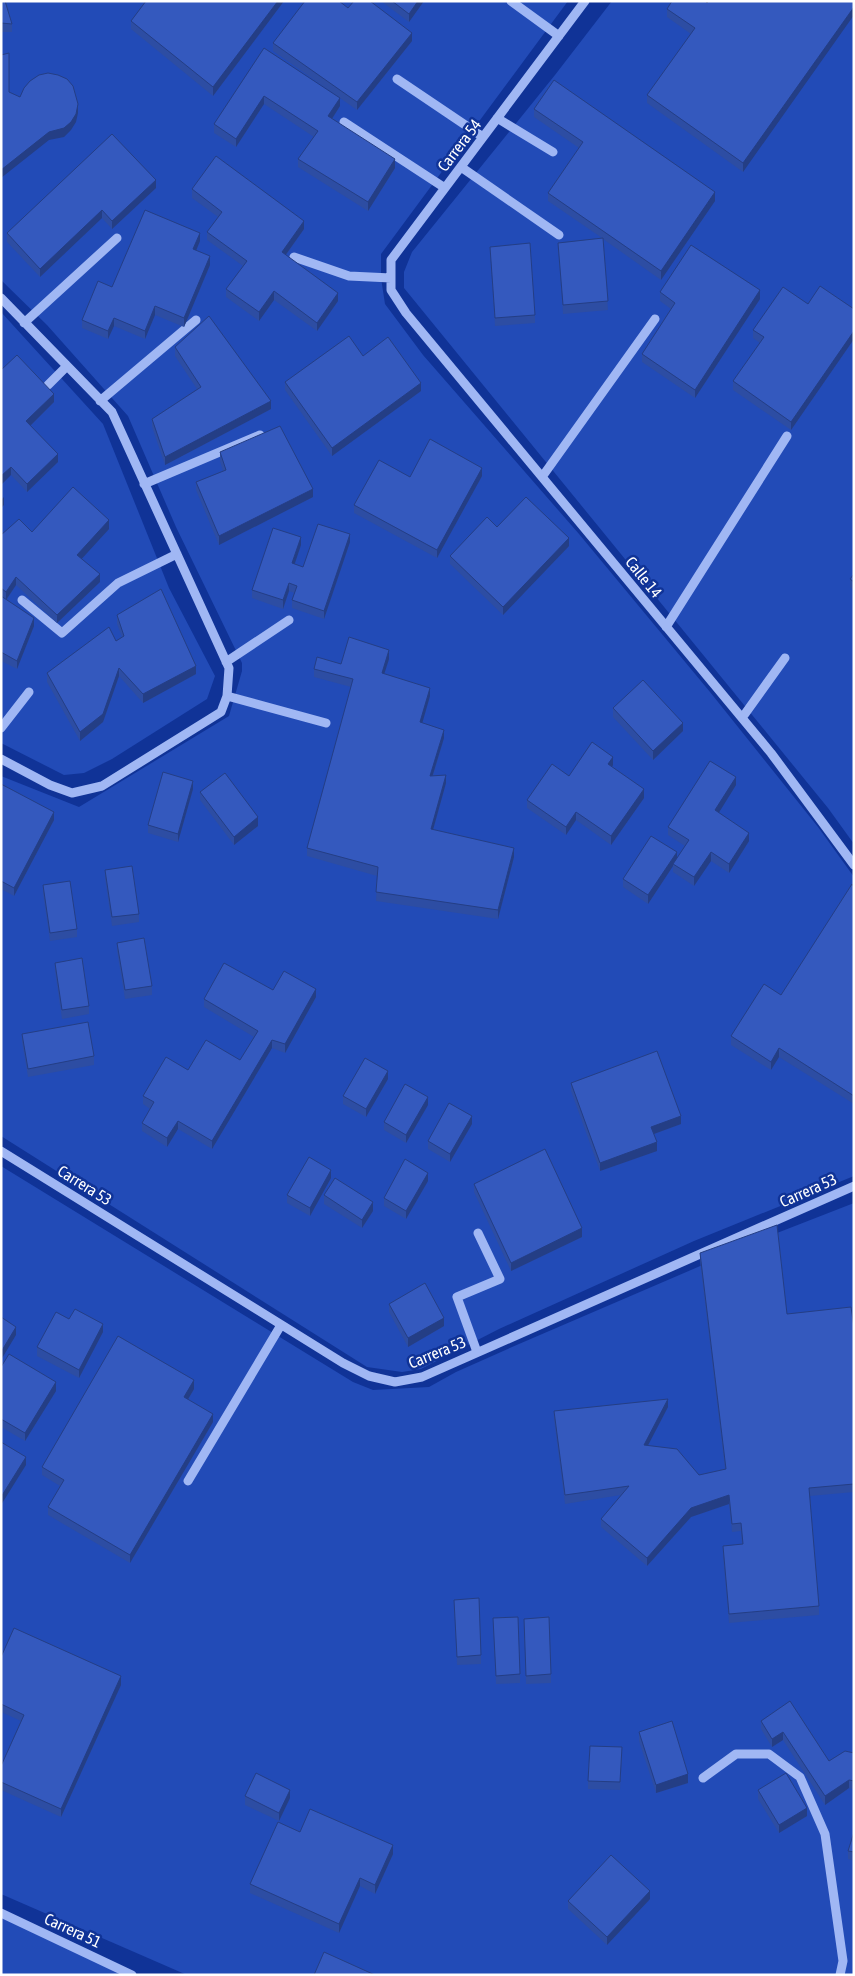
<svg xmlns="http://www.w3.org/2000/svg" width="855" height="1976" font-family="'Asap Condensed',sans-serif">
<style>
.green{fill:#224bb7}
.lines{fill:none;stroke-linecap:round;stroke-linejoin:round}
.minor{stroke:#a0b7f4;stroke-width:9}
.wall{fill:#2d4da3}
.shaded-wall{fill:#243e85}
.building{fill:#3459be;stroke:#243e85}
.labels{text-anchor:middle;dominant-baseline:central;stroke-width:5;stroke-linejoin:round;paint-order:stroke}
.street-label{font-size:16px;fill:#fff;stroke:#103397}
</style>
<rect width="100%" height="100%" fill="#103397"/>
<path class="green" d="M1,1H568L381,254V278L385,304L423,355L579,534L710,692L818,827L854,877V1176L694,1241L499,1329L421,1369L402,1372L367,1367L1,1136V776L79,807L229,716L242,671V663L176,527L128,416L47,325L1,280Z
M612,1H854V844L828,808L404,288V272L412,252L555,75Z
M1,312L103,424L169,588L215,676L207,699L112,759L84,773L64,775L1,743Z
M1,1166L353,1382L373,1390L429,1387L456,1372L512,1347L777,1233L854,1203V1975H187L1,1894Z
M1,1917L125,1975H1Z"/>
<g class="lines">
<path class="minor" d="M511,1L559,36
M585,1L391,260V290L406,313L771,753L854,865
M397,79L483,137
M497,118L553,152
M344,122L445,188
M461,167L559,235
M294,257L349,276L391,278
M1,298L112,412L229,668L227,696L221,712L102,786L72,793L50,785L1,759
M24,323L117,238
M48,385L67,366
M100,401L196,320
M542,477L655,319
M144,484L260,435
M22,600L62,633L118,583L177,554
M666,627L787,436
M226,662L289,620
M227,696L326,723
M742,718L785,658
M1,728L29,692
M1,1151L343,1363L369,1376L395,1382L422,1377L854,1186
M477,1352L457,1297L500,1279L478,1233
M188,1481L281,1325
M703,1778L736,1754H769L800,1777L825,1834L843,1961L840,1975
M1,1913L132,1975"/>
</g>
<path class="wall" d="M1,1L6,2L12,24V32H1Z
M146,1H284L213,96L131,29V21Z
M381,1H424L409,22Z
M854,1L743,172L647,103V95L691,34L667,17V9L707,3Z
M412,41L357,110L273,51V43Z
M264,48L340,106L332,119L395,168L368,211L298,167V159L314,137L264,104L236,147L214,133V124Z
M534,109L715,201L661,280L603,239L608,310L563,314L558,243L602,238L548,201V193L579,148L534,117Z
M156,188L112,229L102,218L40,277L7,242V233Z
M192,189L304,229L286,255L338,301L317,331L274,300L259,321L226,297V289L243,266L207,240V232L218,217L192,198Z
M200,241L196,251L210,265L184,327L155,315L145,339L114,326L108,339L82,328V320L112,287Z
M490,247L535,315V323L495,326Z
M660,292L760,299L695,398L642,362V354L671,309L660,301Z
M808,304L854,309V339L791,430L733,390V381L760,343L753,338V330Z
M175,347L271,409L165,465L152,427V419L197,389L175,356Z
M363,356L421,391L332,456L285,390V382Z
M1,370L54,402L30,426L58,462L27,492L11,475Z
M220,452L313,497L219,545L196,490V482L223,471L220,461Z
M482,476L437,558L354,513V505L410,477Z
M109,529L81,559L100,582L57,623L16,585L7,599L34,626L17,669L1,661V535L32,532Z
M350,542L324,619L292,608V600L294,593L289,591L283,609L252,598V590L301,545L294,564L303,567Z
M569,546L503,615L450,564V556Z
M854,574V591L850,587V579Z
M117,615L196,674L143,703L119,676L103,722L80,741L47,682V673L116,641L122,637L117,624Z
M389,659L384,674L430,696L422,723L444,738L433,776L446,783L433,830L514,857L498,919L376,901L377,876L307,856V848L351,687L314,677V669L341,664Z
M613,708L683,731L653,760L613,717Z
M613,765L612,767L644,798L611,845L576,820L566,835L527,808V800L569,776Z
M1,784L54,820L14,896L1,889Z
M736,785L718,813L749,841L729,873L711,861L694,886L673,872V866L648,904L623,887V879L677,859L685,846L668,835V827Z
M193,789L178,842L148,833V825Z
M200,792L258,826L234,845L200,800Z
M105,870L139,914V922L112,926L105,878Z
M43,885L77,929V937L50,941L43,893Z
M854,887V1104L779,1057L771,1070L731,1045V1036L781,995Z
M117,943L152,986V995L125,999L117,951Z
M55,963L89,1006V1014L62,1019L55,971Z
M273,990L316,997L285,1053L272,1048L212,1149L178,1129L167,1147L142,1131V1123L150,1109L143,1104V1096L188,1070L240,1060L254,1037L204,1007V999Z
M22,1034L94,1056V1065L28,1077L22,1042Z
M388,1079L366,1117L343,1104V1096Z
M571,1083L681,1124L654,1134L657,1151L600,1171L571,1091Z
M428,1105L406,1143L384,1130V1122Z
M472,1124L450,1162L428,1149V1141Z
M331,1178L310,1216L287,1203V1195Z
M428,1181L406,1219L384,1206V1198Z
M474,1184L582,1237L511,1271L474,1192Z
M324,1195L373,1211L362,1228L324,1204Z
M700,1253L787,1314L854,1327V1492L810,1496L819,1606V1615L729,1623L723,1554V1546L742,1544L741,1531L732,1532L729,1504L691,1517L647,1566L601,1527V1519L621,1495L565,1504L554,1419V1411L668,1407L648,1445L699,1475L725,1469L700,1261Z
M389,1304L444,1326L408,1347L389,1312Z
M69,1319L103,1332L79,1378L37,1356V1347Z
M1,1367L56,1391L25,1441L1,1427Z
M194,1389L188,1400L213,1422L130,1563L48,1515V1507L60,1486L42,1475V1467Z
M454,1600L481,1655V1664L457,1665Z
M493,1618L520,1674V1683L496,1684Z
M524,1619L551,1674V1683L526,1684Z
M1,1657L121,1685L61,1817L1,1790V1766L21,1721L1,1712Z
M790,1701L829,1761L854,1753V1790L849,1788L825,1805L783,1740L772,1747L761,1729V1721Z
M639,1732L688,1783L656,1793L639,1741Z
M622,1755L620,1790L588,1789V1781Z
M758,1790L807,1816L779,1833L758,1799Z
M245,1796L290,1798L279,1821L245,1805Z
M300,1832L393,1854L375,1894L360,1886L339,1933L250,1893V1884Z
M854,1832V1861L848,1859V1851Z
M650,1899L607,1945L568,1909V1901Z"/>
<path class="shaded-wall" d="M278,1H284L213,96V87Z
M418,1H424L409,22V14Z
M854,7V15L743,172V163Z
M412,33V41L357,110V102Z
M264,96V104L236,147V139Z
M340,98V106L328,125V116Z
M78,104V113L76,122L71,130L64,137L49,140L1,178V170Z
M395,159V168L368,211V202Z
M156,180V188L112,229V221Z
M715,192V201L661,280V271Z
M102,210V218L40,277V269Z
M304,221V229L282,260V252Z
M200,233V241L193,258V249Z
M210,256V265L184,327V318Z
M760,290V299L695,398V390Z
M274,291V300L259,321V312Z
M338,293V301L317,331V323Z
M155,306V315L145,339V331Z
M114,318V326L108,339V331Z
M854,331V339L791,430V422Z
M421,383V391L332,456V448Z
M54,394V402L26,430V421Z
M271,401V409L165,465V457Z
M58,454V462L27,492V484Z
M11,467V475L1,485V476Z
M482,468V476L437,558V550Z
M313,489V497L219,545V536Z
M4,497V505L1,508V500Z
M109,520V529L77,564V555Z
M350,534V542L324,619V611Z
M301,537V545L292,572V563Z
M569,538V546L503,615V607Z
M100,574V582L57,623V615Z
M16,577V585L6,600V592Z
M289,583V591L283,609V600Z
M34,618V626L17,669V661Z
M389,650V659L382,681V673Z
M196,666V674L143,703V694Z
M119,668V676L103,722L80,741V732Z
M430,688V696L420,731V722Z
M683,723V731L653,760V751Z
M444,730V738L430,784V776Z
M613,757V765L608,773V764Z
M446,775V783L431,837V829Z
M736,777V785L715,819V810Z
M193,781V789L178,842V834Z
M644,789V798L611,845V836Z
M54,812V820L14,896V888Z
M576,812V820L566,835V827Z
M258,817V826L234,845V837Z
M749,833V841L729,873V864Z
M514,848V857L498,919V910Z
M677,852V861L673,864V866L648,904V895Z
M711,852V861L694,886V877Z
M316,989V997L285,1053V1044Z
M272,1040V1048L212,1149V1141Z
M779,1048V1057L771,1070V1062Z
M388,1071V1079L366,1117V1109Z
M428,1097V1105L406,1143V1135Z
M472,1116V1124L450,1162V1154Z
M681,1116V1124L651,1135V1127Z
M178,1121V1129L167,1147V1138Z
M657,1142V1151L600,1171V1163Z
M331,1170V1178L310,1216V1208Z
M428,1173V1181L406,1219V1211Z
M373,1202V1211L362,1228V1220Z
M582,1228V1237L511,1271V1263Z
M444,1318V1326L408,1347V1338Z
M103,1324V1332L79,1378V1370Z
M16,1327V1335L1,1360V1352Z
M194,1380V1389L184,1406V1397Z
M56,1382V1391L25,1441V1433Z
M668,1399V1407L644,1453V1445Z
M213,1414V1422L130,1563V1555Z
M26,1457V1465L1,1505V1497Z
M729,1495V1504L691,1517L647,1566V1558L691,1508Z
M121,1676V1685L61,1817V1809Z
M783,1732V1740L772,1747V1739Z
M688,1774V1783L656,1793V1785Z
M849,1780V1788L825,1805V1796Z
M290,1790V1798L279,1821V1813Z
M807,1808V1816L779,1833V1825Z
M393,1845V1854L375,1894V1885Z
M360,1878V1886L339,1933V1924Z
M650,1891V1899L607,1945V1937Z"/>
<path class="building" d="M1,1H5L12,24L1,23Z
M146,1H278L213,87L131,21Z
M305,1H339L348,8L354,1H370L412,33L357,102L273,43Z
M392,1H418L409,14Z
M672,1H705L707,3L709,1H854V7L743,163L647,95L695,28L667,9Z
M264,48L340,98L328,116L395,159L368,202L298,159L318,131L264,96L236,139L214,124Z
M9,53V92L20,97L24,88L30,81L39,75L48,73L58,75L67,79L73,86L78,104L76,114L71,122L64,128L49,132L1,170V55Z
M554,80L715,192L661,271L548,193L583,142L534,109Z
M112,134L156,180L112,221L102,210L40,269L7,233Z
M216,156L304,221L282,252L338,293L317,323L274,291L259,312L226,289L247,261L207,232L222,212L192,189Z
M145,210L200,233L193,249L210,256L184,318L155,306L145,331L114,318L108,331L82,320L98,281L112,287Z
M603,238L608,301L563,305L558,243Z
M530,243L535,315L495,318L490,247Z
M691,245L760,290L695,390L642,354L675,303L660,292Z
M820,286L854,309V331L791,422L733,381L764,337L753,330L783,287L808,304Z
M209,316L271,401L165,457L152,419L201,387L175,347Z
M349,336L363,356L388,337L421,383L332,448L285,382Z
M17,355L54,394L26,421L58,454L27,484L11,467L1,476V370Z
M280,426L313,489L219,536L196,482L226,470L220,452Z
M430,439L482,468L437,550L354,505L379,460L410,477Z
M73,487L109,520L77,555L100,574L57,615L16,577L6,592L1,588V535L19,519L32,532Z
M526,497L569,538L503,607L450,556L487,517L497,527Z
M318,524L350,534L324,611L292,600L297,586L289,583L283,600L252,590L273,528L301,537L292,563L303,567Z
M854,574V582L850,579Z
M161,589L196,666L143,694L119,668L103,714L80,732L47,673L109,627L116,641L124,636L117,615Z
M1,596L34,618L17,661L1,652Z
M349,637L389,650L382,673L430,688L420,722L444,730L430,776L446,775L431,829L514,848L498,910L376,892L378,867L307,848L353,679L314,669L317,657L341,664Z
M643,680L683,723L653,751L613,708Z
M592,742L613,757L608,764L644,789L611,836L576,812L566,827L527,800L552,764L569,776Z
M710,761L736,777L715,810L749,833L729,864L711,852L694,877L673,864L689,840L668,827Z
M163,772L193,781L178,834L148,825Z
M225,773L258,817L234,837L200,792Z
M1,784L54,812L14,888L1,881Z
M651,836L677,852L648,895L623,879Z
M132,866L139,914L112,917L105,870Z
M70,881L77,929L50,933L43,885Z
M852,884L854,887V1096L779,1048L771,1062L731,1036L764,984L781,995Z
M144,938L152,986L125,990L117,943Z
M82,958L89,1006L62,1010L55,963Z
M224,963L273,990L284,971L316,989L285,1044L272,1040L212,1141L178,1121L167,1138L142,1123L154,1102L143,1096L166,1057L188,1070L206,1040L240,1060L258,1031L204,999Z
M88,1022L94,1056L28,1069L22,1034Z
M657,1051L681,1116L651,1127L657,1142L600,1163L571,1083Z
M365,1058L388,1071L366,1109L343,1096Z
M405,1084L428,1097L406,1135L384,1122Z
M449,1103L472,1116L450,1154L428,1141Z
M545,1149L582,1228L511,1263L474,1184Z
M309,1157L331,1170L310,1208L287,1195Z
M405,1159L428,1173L406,1211L384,1198Z
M335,1178L373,1202L362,1220L324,1195Z
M777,1225L787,1314L851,1307L854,1327V1484L809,1488L819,1606L729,1614L723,1546L743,1544L741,1523L732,1524L729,1495L691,1508L647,1558L601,1519L629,1486L565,1495L554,1411L668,1399L644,1445L677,1449L699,1475L726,1469L700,1253Z
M425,1283L444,1318L408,1338L389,1304Z
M75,1309L103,1324L79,1370L37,1347L56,1312L69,1319Z
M1,1317L16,1327L1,1352Z
M118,1336L194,1380L184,1397L213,1414L130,1555L48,1507L64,1480L42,1467Z
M9,1354L56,1382L25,1433L1,1419V1367Z
M1,1442L26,1457L1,1497Z
M479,1598L481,1655L457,1657L454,1600Z
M518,1617L520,1674L496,1676L493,1618Z
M549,1617L551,1674L526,1676L524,1619Z
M14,1628L121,1676L61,1809L1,1782V1766L24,1715L1,1704V1657Z
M790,1701L829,1761L845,1751L854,1753V1781L849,1780L825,1796L783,1732L772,1739L761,1721Z
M672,1721L688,1774L656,1785L639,1732Z
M590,1746L622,1747L620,1782L588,1781Z
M256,1773L290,1790L279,1813L245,1796Z
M786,1773L807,1808L779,1825L758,1790Z
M310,1809L393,1845L375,1885L360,1878L339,1924L250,1884L278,1822L300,1832Z
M854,1832V1852L848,1851Z
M611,1855L650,1891L607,1937L568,1901Z
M324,1952L375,1975H314Z"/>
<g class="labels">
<g class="street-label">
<text transform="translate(459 145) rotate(-53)">Carrera 54</text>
<text transform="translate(644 577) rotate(51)">Calle 14</text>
<text transform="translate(85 1185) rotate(32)">Carrera 53</text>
<text transform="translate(808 1190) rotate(-24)">Carrera 53</text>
<text transform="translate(437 1352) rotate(-22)">Carrera 53</text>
<text transform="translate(73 1930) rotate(25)">Carrera 51</text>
</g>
</g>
<rect width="855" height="1976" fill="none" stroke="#ffffff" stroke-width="5"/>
</svg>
